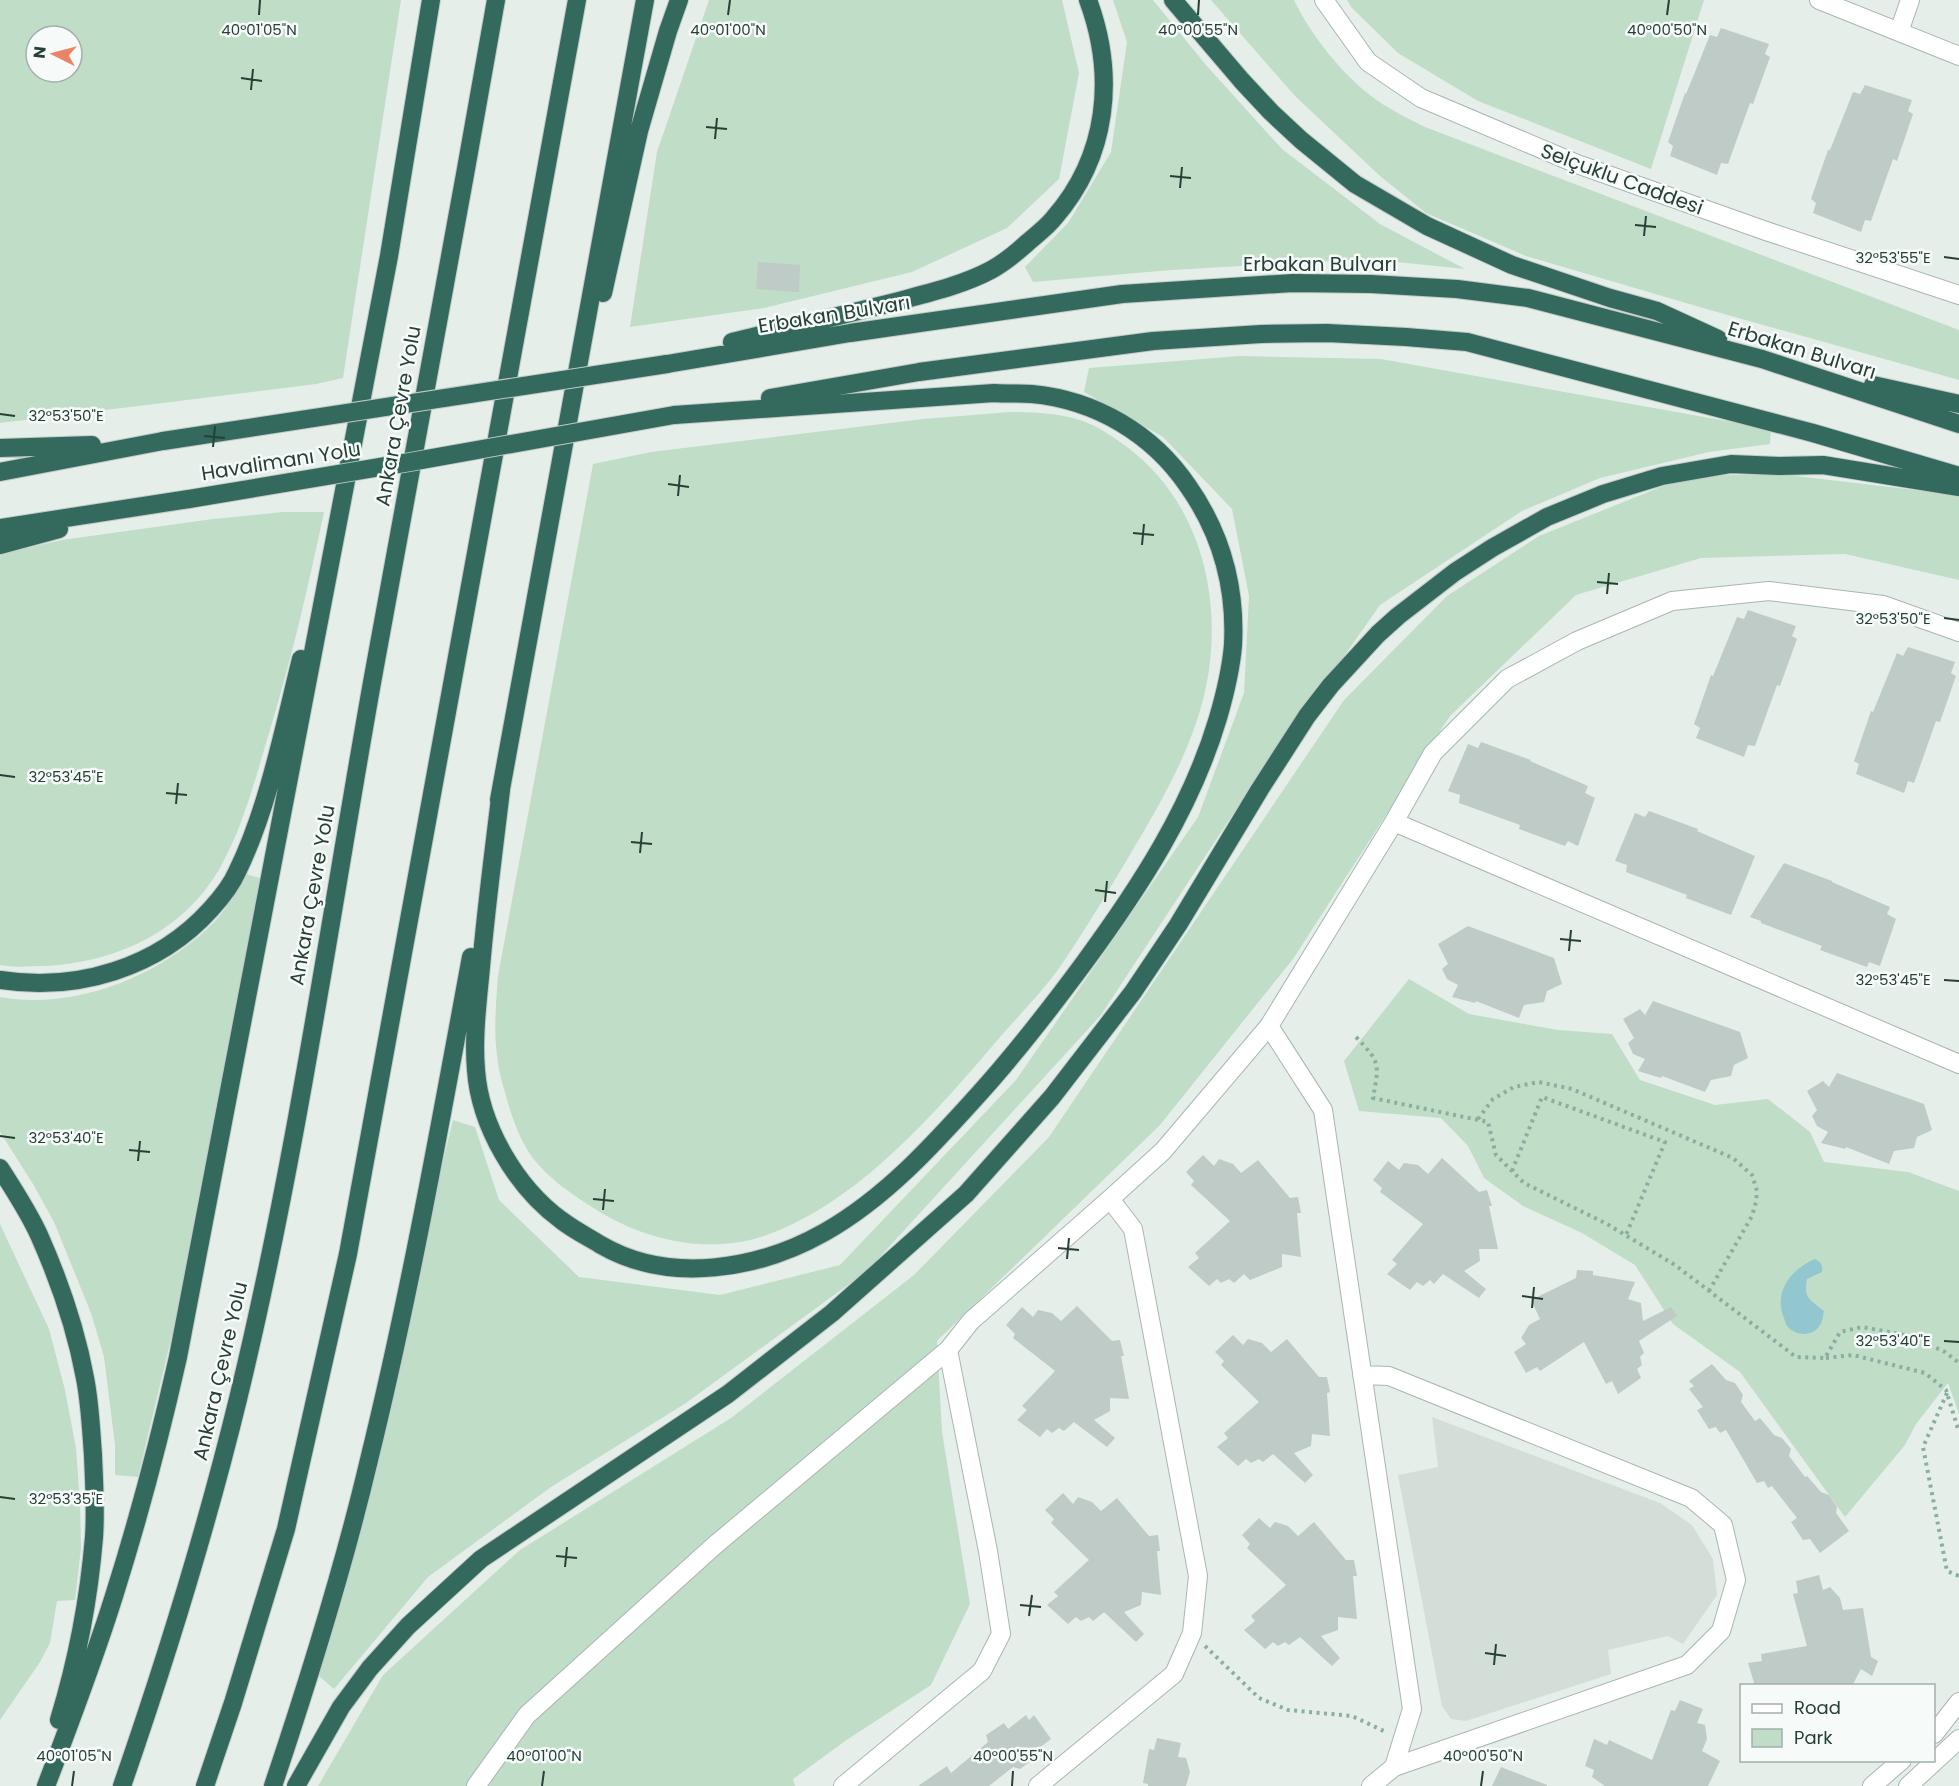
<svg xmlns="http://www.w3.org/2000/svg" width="1959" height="1786" font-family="Poppins,sans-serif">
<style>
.built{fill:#d4ded9}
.green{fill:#c0ddc7;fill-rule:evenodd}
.water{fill:#92c7cf}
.building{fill:#becbc6}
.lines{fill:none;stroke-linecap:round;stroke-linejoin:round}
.minor-casing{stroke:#a9b6b1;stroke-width:20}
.highway-casing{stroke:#c2c9c7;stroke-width:20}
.path{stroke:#88afa2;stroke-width:4;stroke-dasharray:3 4.5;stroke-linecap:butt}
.minor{stroke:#fff;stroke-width:18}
.highway{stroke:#336a5d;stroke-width:18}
.highway-bridge-casing{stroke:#c2c9c7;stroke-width:20;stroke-linecap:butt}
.highway-bridge{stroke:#336a5d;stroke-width:18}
.ticks{fill:none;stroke:#263f37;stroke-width:2}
.labels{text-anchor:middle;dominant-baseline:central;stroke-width:5;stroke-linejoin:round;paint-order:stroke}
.street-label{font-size:20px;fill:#263f37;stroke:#f6faf8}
.ticks-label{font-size:15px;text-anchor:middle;fill:#263f37;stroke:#f6faf8;stroke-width:5;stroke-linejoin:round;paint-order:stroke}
</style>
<rect width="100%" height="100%" fill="#e6eeea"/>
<path class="built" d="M1432,1417L1660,1503L1692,1525L1713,1559L1717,1595L1683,1644L1668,1636L1608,1650L1611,1674L1466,1721L1451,1719L1442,1706L1398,1475L1438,1467Z"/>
<path class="green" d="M0,0H401L343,378L316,384L0,423ZM36,36H72V72H36Z
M709,0H1062L1079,73L1059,179L1007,228L912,272L764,308L630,327L657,152Z
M1113,0H1153L1206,65L1282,149L1380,224L1465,269L1368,259L1171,270L1033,282L1025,267L1068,223L1111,152L1127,42Z
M1211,0H1294C1312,38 1349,83 1384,105C1397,113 1411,120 1425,127L1959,330V380L1703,308L1526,256L1426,213L1380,176L1295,96Z
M1347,0H1704L1651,169L1478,101L1398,53L1351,7Z
M1240,356L1381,359L1771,429L1770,444L1709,452L1600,478L1522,511L1380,605L1231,817L1101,1015L867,1271L686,1403L551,1487L428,1577L334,1689L319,1676L453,1120L475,1127L499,1200L579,1277L720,1295L840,1265L1016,1080L1198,817L1244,693L1249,596L1232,509L1163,437L1084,392L1089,368Z
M1010,412C1034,412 1057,413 1080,420C1098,426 1112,436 1127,447C1201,502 1224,600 1206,687C1193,749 1160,804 1128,858C1107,893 1085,930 1062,964C1044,990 1021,1013 1001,1036C937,1111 859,1203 764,1236C706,1255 642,1240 592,1207C570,1193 548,1178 532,1157C520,1140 513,1120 507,1100C504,1087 499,1075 498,1062C493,1033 496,1004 498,976L593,464L651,452L923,419Z
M1777,474L1959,495V580L1845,554L1701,558L1576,595L1450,716L1293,959L1160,1125L937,1341L942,1432L970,1604L931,1685L848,1739L793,1779L795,1786H318L383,1675L520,1550L731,1418L914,1275L1049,1137L1344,700L1447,596L1539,536L1688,476Z
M283,512H324C309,583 293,653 272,723C257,772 245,823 220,868C183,932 117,962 45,966C30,966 15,968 0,965V554L62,540L213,519Z
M246,874L263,879L177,1314L138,1477L115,1475V1445L104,1357L91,1313L54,1222L33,1184L0,1132V997C75,1011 164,975 216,920C228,907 237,890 246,874Z
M1409,979L1469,1014L1558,1030L1612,1034L1640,1080L1715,1105L1768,1099L1810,1132L1824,1162L1908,1172L1959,1191V1414L1948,1383L1916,1424L1905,1445L1845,1517L1740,1372L1673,1324L1635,1265L1582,1233L1523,1206L1484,1178L1468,1146L1441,1118L1359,1111L1344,1061Z
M0,1224L49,1329L65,1390L76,1448L80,1503L81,1548L75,1600L57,1601L50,1643L40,1662L0,1720Z"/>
<path class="water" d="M1815,1259C1821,1262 1823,1265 1822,1272L1807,1279C1803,1299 1810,1299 1824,1311C1823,1315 1823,1321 1820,1325C1814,1336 1797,1337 1788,1327C1786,1325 1785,1321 1784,1318C1773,1292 1791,1269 1815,1259Z"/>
<path class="building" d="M1721,28L1769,44L1765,54L1770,57L1753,104L1750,103L1728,164L1721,163L1717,175L1670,156L1673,146L1668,142L1685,93L1686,94L1710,35L1717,37Z
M1865,85L1912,100L1908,111L1913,114L1897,161L1893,159L1871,221L1865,220L1861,232L1813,213L1816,203L1811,199L1828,150H1830L1853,92L1860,94Z
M758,262L800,265L799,292L756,289Z
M1748,610L1796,626L1792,636L1797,639L1780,686L1777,685L1755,746L1748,745L1744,757L1696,738L1700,728L1694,724L1711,675L1713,676L1737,617L1744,619Z
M1908,647L1955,662L1951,673L1956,676L1940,722L1936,721L1914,783L1908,781L1904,793L1856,774L1859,764L1854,761L1871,711L1873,712L1897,653L1903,656Z
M1481,742L1531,760L1530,761L1588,786L1585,793L1595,798L1578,846L1568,841L1565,846L1519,829L1520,825L1459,803L1460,795L1448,791L1468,744L1478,748Z
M1649,811L1698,829L1697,831L1755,856L1731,915L1686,898L1687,895L1626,872L1627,865L1615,861L1635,813L1645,817Z
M1784,863L1832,881V882L1890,907L1887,914L1896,919L1880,966L1869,962L1867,967L1820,950L1822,946L1761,923V921L1750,917Z
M1468,926L1554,958L1562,984L1547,991L1544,1002L1524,1005L1519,1018L1476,1001L1475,1003L1452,997L1458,985L1447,979L1442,969L1448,964L1438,944Z
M1653,1001L1740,1032L1748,1058L1734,1065L1731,1076L1711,1080L1705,1092L1662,1076L1661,1078L1638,1071L1645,1059L1633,1054L1628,1043L1634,1038L1623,1019L1640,1009L1645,1015Z
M1837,1073L1924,1104L1932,1130L1917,1137L1914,1148L1894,1151L1889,1164L1846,1147L1845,1149L1821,1143L1828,1132L1817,1126L1812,1116L1817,1110L1807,1091L1823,1081L1829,1087Z
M1203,1155L1214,1166L1219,1159L1233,1164L1241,1173L1258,1160L1290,1198L1298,1197L1301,1213H1297L1301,1257L1282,1254V1267L1250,1280L1244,1274L1234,1283L1229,1279L1221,1283L1217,1279L1209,1286L1188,1267L1199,1258L1195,1253L1230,1221L1191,1185L1194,1181L1186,1172Z
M1442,1158L1479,1192L1487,1190L1492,1206H1489L1498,1249H1479L1480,1261L1464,1271L1486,1289L1479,1298L1443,1274L1434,1284L1430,1280L1423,1286L1417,1282L1410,1290L1387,1274L1397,1264L1392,1260L1423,1224L1380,1192L1382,1188L1373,1180L1388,1161L1399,1170L1404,1163L1418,1165L1428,1174Z
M1577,1270L1593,1271V1275L1635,1282L1628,1299L1641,1303L1643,1321L1671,1307L1677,1316L1639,1341L1644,1353L1640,1357L1642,1365L1637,1369L1641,1378L1618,1394L1612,1381L1606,1384L1584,1342L1540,1371L1537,1367L1526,1373L1514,1352L1526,1344L1521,1338L1529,1325L1540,1319L1531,1300L1576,1278Z
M1077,1306L1112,1341L1120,1340L1124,1356H1121L1129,1399L1110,1398V1411L1094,1420L1115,1438L1107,1447L1074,1422L1064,1431L1059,1428L1052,1433L1047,1429L1040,1437L1017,1420L1027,1410L1022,1406L1055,1371L1013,1338L1015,1334L1006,1325L1022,1307L1033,1317L1038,1310L1052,1313L1061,1321Z
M1233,1335L1243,1345L1248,1339L1262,1343L1271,1352L1287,1339L1319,1377H1327L1330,1392L1327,1393L1330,1436L1312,1434L1311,1446L1294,1453L1313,1475L1305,1483L1273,1454L1263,1462L1259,1459L1251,1463L1246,1459L1238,1466L1217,1447L1228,1438L1224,1433L1259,1402L1221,1365L1224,1361L1215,1352Z
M1712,1364L1726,1380L1735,1383L1743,1395L1741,1402L1755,1421L1760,1418L1774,1435L1782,1438L1791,1449L1789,1456L1805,1477L1807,1476L1821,1492L1829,1495L1837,1507L1836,1513L1849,1531L1820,1553L1810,1539L1803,1540L1791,1522L1797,1518L1772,1486L1768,1488L1764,1481L1757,1483L1726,1430L1720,1433L1716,1427L1709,1429L1697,1410L1703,1407L1689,1389L1694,1386L1689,1381Z
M1063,1493L1073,1504L1078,1497L1092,1502L1101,1511L1117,1498L1149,1536L1158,1535L1160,1551H1157L1161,1595L1142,1592L1141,1605L1124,1612L1144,1634L1136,1642L1104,1612L1093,1621L1089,1617L1081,1621L1076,1617L1068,1624L1047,1605L1058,1596L1054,1592L1089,1560L1051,1523L1054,1519L1045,1510Z
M1259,1518L1270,1528L1275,1522L1288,1526L1298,1536L1314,1522L1346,1560H1354L1357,1576H1353L1357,1619L1338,1617V1630L1321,1636L1340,1658L1332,1666L1300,1637L1289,1645L1285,1642L1278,1646L1273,1642L1265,1649L1244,1630L1255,1621L1251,1616L1286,1585L1247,1548L1250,1544L1242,1535Z
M1819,1575L1823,1590L1830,1587L1840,1598L1843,1610L1863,1608L1871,1657L1878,1661L1872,1676L1861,1669L1852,1686H1755L1748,1663L1762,1661L1761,1654L1807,1646L1793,1594L1798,1593L1796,1581Z
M1680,1700L1703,1709L1697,1723L1705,1725L1707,1739L1702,1751L1720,1761L1708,1786H1605L1592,1777L1594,1770L1585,1766L1594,1739L1607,1745L1609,1740L1652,1760L1671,1710L1675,1711Z
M1026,1715L1029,1720L1034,1715L1051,1739L1034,1752L1031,1761L1020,1769L1013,1767L989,1786H918L947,1766L951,1773L988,1742L986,1735L1004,1723L1008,1729Z
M1157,1738L1181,1743L1178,1757L1186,1758L1190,1772L1186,1786H1148V1784L1143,1783L1149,1749L1154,1750Z
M1501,1767L1547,1785V1786H1492Z"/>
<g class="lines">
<g class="minor-casing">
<path id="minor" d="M1324,0L1368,62L1421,98L1577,164L1766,231L1959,295
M1819,0L1959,56
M1899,32L1910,0
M1394,822L1959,1064
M1269,1026L1323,1110L1412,1709L1394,1767L1371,1786
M1362,1375L1389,1376L1691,1498L1723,1525L1736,1580L1721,1631L1687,1665L1394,1767
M1934,1734L1959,1702
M476,1786L527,1715L715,1545L948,1350L971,1321L1110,1199L1163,1151L1269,1026L1394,822L1433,753L1507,679L1577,641L1672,601L1769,591L1883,605L1959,632
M843,1786L982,1671L1001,1634L988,1551L948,1350
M1038,1786L1174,1674L1192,1633L1198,1576L1133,1229L1110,1199
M1872,1786L1902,1760
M1908,1786L1959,1739"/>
</g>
<g class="highway-casing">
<path id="highway" d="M1173,0L1242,81L1271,112L1301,140L1355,184L1427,226L1512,265L1610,298L1657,311L1718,339
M603,293L639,131L668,31L679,0
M732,342C785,329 838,316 891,303C924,294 961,286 991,270C1004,263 1016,253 1027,243C1036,235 1047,227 1054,218C1108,156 1116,76 1088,0
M667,364L850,333L1122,294L1293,283L1371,284L1457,289L1528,298L1762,359L1959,424
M1873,385L1959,404
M770,398L919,372L1153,341L1261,334L1327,333L1406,337L1467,342L1813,433L1959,476
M0,448L92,445
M0,472L163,441
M0,528L189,499
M0,545L59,529
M501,790C494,849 486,908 481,967C478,1000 473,1036 476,1070C480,1126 516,1187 561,1220C574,1230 588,1237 601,1245C670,1285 760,1269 825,1232C885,1198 933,1145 978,1095C1016,1053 1050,1009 1084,963C1139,888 1191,809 1218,718C1225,694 1231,669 1233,645C1236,587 1221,533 1188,486C1152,433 1095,400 1032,394C1019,393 1007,394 994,393L674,415
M499,800L645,0
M0,980C77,992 158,968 211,909C221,898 231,886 237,872C268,809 284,727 301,659
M0,1168C14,1190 28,1211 39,1235C59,1280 76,1329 85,1378C90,1403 91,1429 93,1455C94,1482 96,1510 94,1537C89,1598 77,1661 59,1720
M46,1786C70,1723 94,1660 114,1596C139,1517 160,1437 178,1357L389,256L431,0
M122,1786C166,1659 206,1530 238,1399C296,1161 330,918 373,677C413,451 457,226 496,0
M205,1786L233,1703L286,1529L348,1254L577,0
M273,1786C309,1679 343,1570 369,1460C410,1293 440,1125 471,957
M296,1786L341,1707L370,1668L408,1626L481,1559L728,1394L832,1313L966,1194L1052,1097L1133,992L1178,925L1260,789L1307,716L1331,685L1378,634L1398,616L1455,572L1492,548L1547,517L1603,494L1662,476L1731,464L1779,466L1823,465L1959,487"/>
</g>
<path class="path" d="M1356,1037C1381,1063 1379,1064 1373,1098L1488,1122L1496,1155L1524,1183L1607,1224L1675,1265L1796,1357L1825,1358L1840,1332L1862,1327L1910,1336L1945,1352L1959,1363
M1478,1119L1493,1099L1514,1087L1539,1082L1572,1089L1733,1158L1752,1175L1757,1191L1756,1202L1752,1216L1709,1291
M1512,1171L1542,1097L1665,1142L1626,1235
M1826,1358L1853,1355L1925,1373L1946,1390L1959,1432
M1947,1393L1923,1447L1947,1571L1959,1576
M1205,1646L1259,1698L1288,1710L1352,1716L1386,1732"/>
<use href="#minor" class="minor"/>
<use href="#highway" class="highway"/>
<g class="highway-bridge-casing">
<path id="highway-bridge" d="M163,441L667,364
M189,499L410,462L674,415"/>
</g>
<use href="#highway-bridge" class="highway-bridge"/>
</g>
<path class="ticks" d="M259,15L260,0M728,15L730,0M1198,15L1199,0M1667,15L1669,0M241,78L262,81M251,90L253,69M706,127L727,129M715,139L717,118M1170,176L1191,178M1180,188L1182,167M1635,225L1656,227M1644,236L1646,216M1944,257L1959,259M0,414L15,416M204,436L225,438M213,447L215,426M668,484L689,487M678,496L680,475M1133,533L1154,535M1142,545L1144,524M1597,582L1618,584M1607,594L1609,573M1944,618L1959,620M0,775L15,777M166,793L187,795M176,804L178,783M631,842L652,844M640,853L642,832M1095,890L1116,893M1105,902L1107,881M1560,939L1581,941M1569,951L1571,930M1944,980L1959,981M0,1136L15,1138M129,1150L150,1152M138,1161L140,1141M593,1199L614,1201M603,1210L605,1189M1058,1248L1079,1250M1067,1259L1069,1238M1522,1296L1543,1299M1532,1308L1534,1287M1944,1341L1959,1342M0,1497L15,1499M556,1556L577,1558M565,1567L567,1547M1020,1605L1041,1607M1029,1616L1032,1595M1485,1653L1506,1656M1494,1665L1496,1644M72,1786L74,1771M542,1786L544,1771M1012,1786L1013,1771M1481,1786L1483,1771"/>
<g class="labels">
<g class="street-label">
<text transform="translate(1622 179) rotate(20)">Selçuklu Caddesi</text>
<text x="1320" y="264">Erbakan Bulvarı</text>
<text transform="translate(834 314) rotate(-9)">Erbakan Bulvarı</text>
<text transform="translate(1802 350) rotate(17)">Erbakan Bulvarı</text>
<text transform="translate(398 416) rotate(-80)">Ankara Çevre Yolu</text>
<text transform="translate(281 461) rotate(-9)">Havalimanı Yolu</text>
<text transform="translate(312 895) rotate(-80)">Ankara Çevre Yolu</text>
<text transform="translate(220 1371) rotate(-77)">Ankara Çevre Yolu</text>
</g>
</g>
<g class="ticks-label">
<text x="259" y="35">40°01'05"N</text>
<text x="728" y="35">40°01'00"N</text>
<text x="1198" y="35">40°00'55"N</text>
<text x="1667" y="35">40°00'50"N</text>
<text x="1893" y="263">32°53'55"E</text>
<text x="66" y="421">32°53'50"E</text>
<text x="1893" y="624">32°53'50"E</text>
<text x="66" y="782">32°53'45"E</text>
<text x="1893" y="985">32°53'45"E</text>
<text x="66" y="1143">32°53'40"E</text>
<text x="1893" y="1346">32°53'40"E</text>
<text x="66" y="1504">32°53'35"E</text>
<text x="74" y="1761">40°01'05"N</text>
<text x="544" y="1761">40°01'00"N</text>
<text x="1013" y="1761">40°00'55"N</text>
<text x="1483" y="1761">40°00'50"N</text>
</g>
<rect x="1740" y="1684" width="195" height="78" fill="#f6faf8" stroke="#a3afab" stroke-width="1.5"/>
<rect x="1752" y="1704" width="30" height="9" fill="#ffffff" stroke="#a3afab" stroke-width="1.5"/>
<text x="1794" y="1714" font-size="18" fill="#263f37">Road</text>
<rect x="1752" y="1729" width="30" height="18" fill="#c0ddc7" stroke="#a3afab" stroke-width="1.5"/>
<text x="1794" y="1744" font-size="18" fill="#263f37">Park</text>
<g transform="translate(54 54) rotate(276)"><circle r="28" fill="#f6faf8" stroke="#a3afab" stroke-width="1.5"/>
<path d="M0-4.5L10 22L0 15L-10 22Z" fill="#ea8468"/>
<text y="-9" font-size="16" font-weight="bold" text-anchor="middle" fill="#263f37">N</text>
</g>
</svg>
